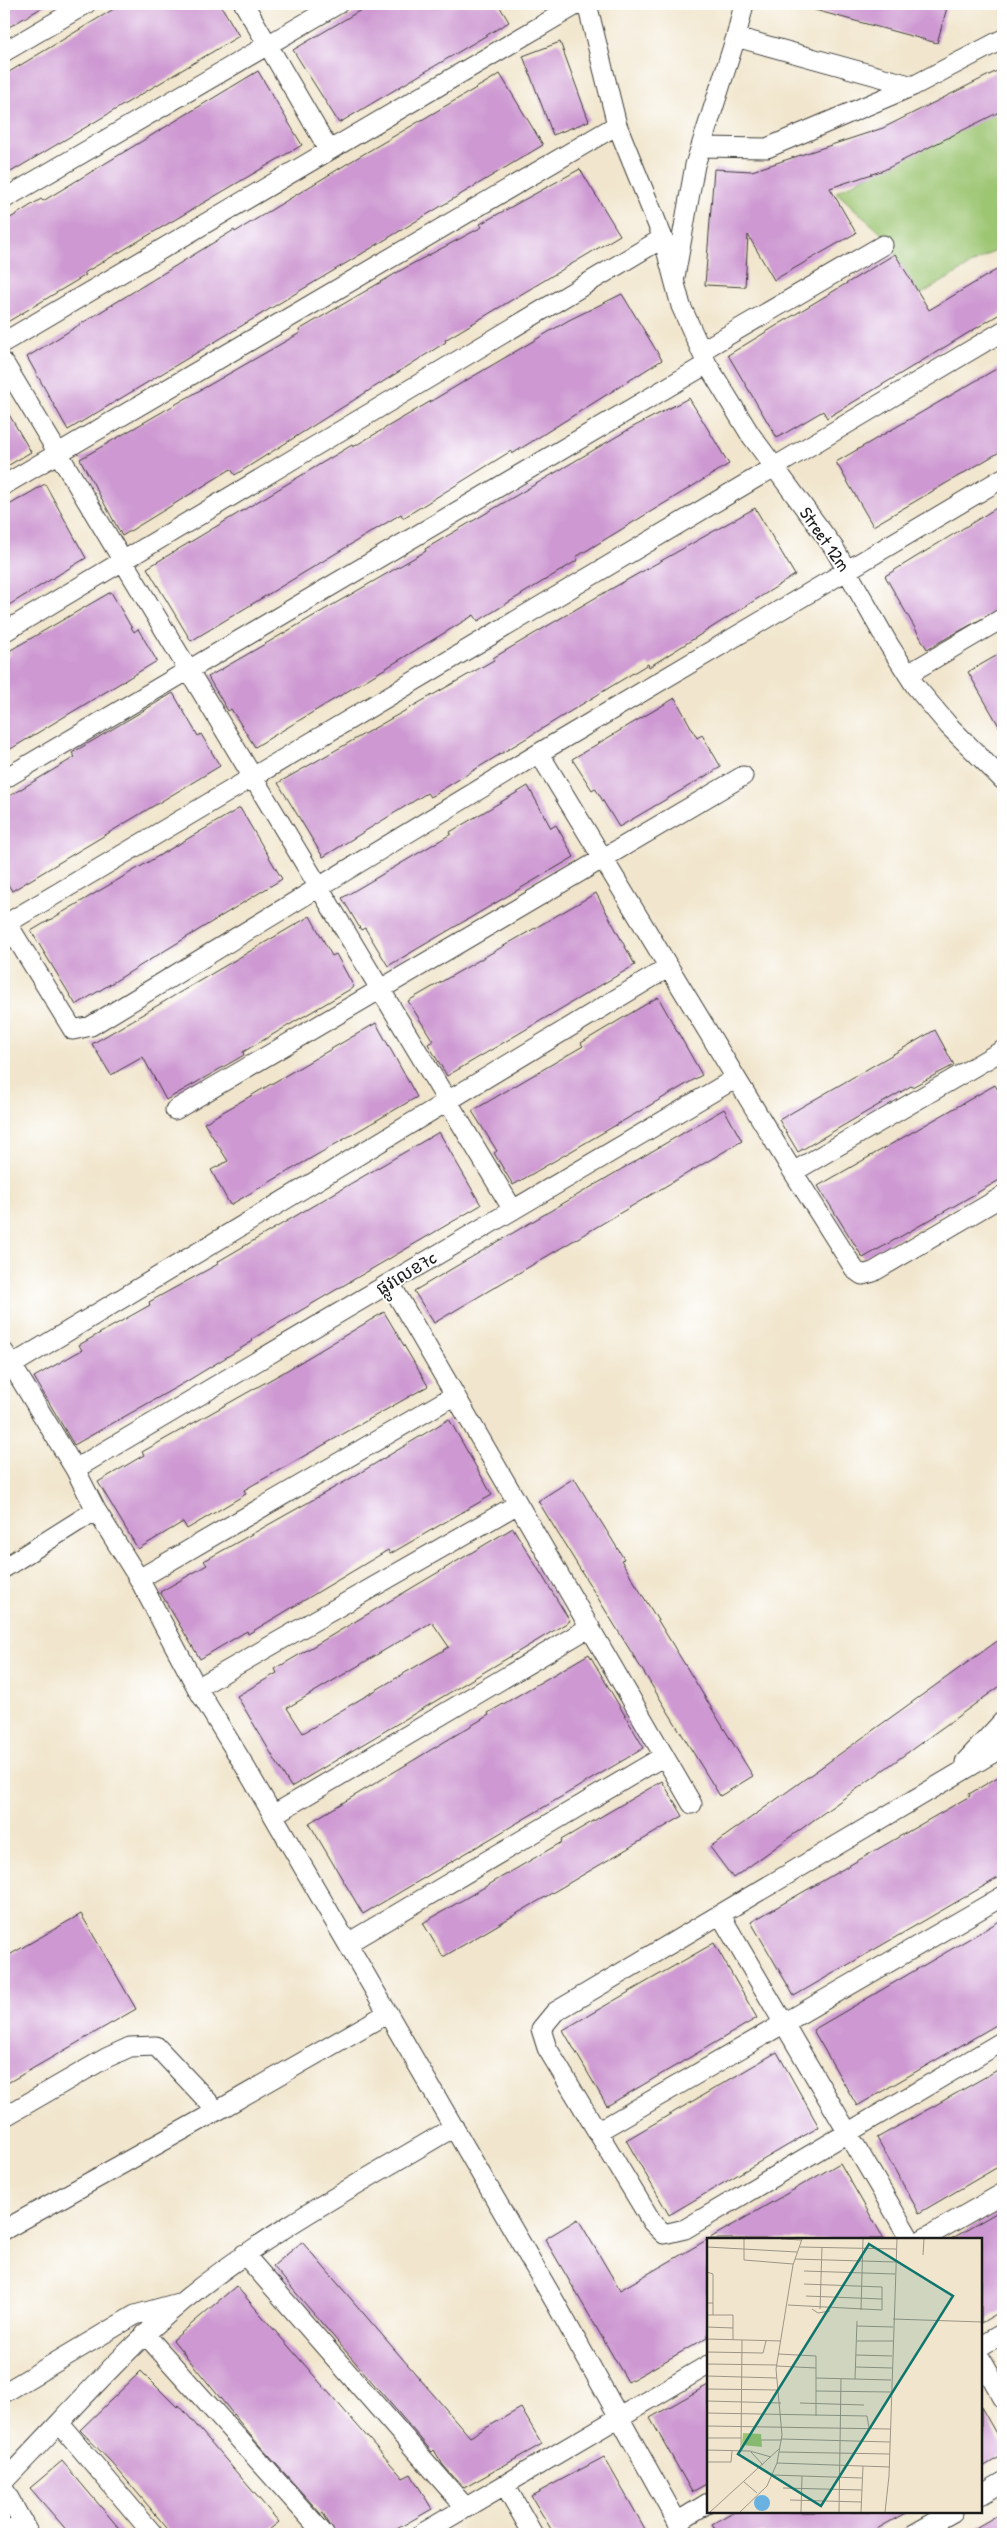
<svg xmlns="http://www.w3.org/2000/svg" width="1007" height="2538" font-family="'Patrick Hand','Noto Sans Khmer',sans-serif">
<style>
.green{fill:#9dc673;stroke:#5c7148}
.building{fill:#ce99d2;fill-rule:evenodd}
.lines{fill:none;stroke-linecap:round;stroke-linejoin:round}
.minor-casing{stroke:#3c3a37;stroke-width:21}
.minor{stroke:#fff;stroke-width:19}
.labels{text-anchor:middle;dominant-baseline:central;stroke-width:4;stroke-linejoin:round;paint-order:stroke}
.street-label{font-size:18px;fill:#1c1c1c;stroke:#fff}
.inset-road{fill:none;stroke:#9c9586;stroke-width:1}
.view{fill:#0f766e;fill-opacity:0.15;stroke:#0f766e;stroke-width:2.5}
.inset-edge{fill:none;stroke:#1c1c1c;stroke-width:2.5}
</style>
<rect width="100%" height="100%" fill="#fff"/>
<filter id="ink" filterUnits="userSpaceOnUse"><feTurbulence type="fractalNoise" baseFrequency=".02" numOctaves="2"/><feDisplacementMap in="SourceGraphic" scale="10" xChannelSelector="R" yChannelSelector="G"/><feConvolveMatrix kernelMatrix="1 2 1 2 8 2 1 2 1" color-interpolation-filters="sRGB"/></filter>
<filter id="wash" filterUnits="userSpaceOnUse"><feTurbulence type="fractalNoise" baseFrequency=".0096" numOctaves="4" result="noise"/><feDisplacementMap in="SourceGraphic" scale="20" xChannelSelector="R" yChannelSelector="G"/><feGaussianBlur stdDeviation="1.12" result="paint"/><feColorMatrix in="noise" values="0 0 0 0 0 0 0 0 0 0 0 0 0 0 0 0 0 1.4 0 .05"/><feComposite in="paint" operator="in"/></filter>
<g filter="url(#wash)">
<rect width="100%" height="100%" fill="#f1e6cd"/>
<path class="green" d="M1003,105V246L918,296L884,236L836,192Z"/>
<g id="blocks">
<path class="building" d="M4,4H48L4,30Z
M122,4H220L239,36L4,176V75Z
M371,4H498L509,22L339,123L293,50Z
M811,4H948L937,43L811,9Z
M560,42L589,121L553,135L523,56Z
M1003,68V110L884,170L830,188L856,233L774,280L748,235L745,287L705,285L714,169L752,171L883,128Z
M258,71L302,145L84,273L86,275L4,324V222L41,199L43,201Z
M500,74L543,145L68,430L27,357L234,230L235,232L350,162Z
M580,169L620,235L445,340L446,342L235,475L231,469L122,536L80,459L300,333L299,330L410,265L482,227L480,224Z
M895,254L929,310L1003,266V312L827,418L823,411L777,438L728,355Z
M622,294L662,360L512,454L511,451L403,518L401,514L191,641L147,568L352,445L353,447L569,320Z
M1003,365V450L873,526L836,462Z
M689,398L729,464L576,557L578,560L478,621L474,615L255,747L231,709L228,711L208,677L426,551L425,549L633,427Z
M4,406L31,452L4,468Z
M45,484L86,558L4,608V508Z
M1003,504V607L927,649L885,576Z
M755,508L795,575L649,667L648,664L430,797L427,793L323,857L278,783L494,660L493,658L595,598Z
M111,592L134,632L138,629L157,661L4,753V659L11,654L9,651Z
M1003,652V733L968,672Z
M173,693L198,736L201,734L220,766L12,891L4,878V799L75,757L72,753Z
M675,698L697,738L702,735L721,767L619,827L595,788L592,790L572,759Z
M528,786L551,828L556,825L574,857L388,966L365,928L361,930L342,898L451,834L450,832Z
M240,808L282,879L76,1005L31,931Z
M596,893L635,965L447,1076L428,1044L433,1041L408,1001Z
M310,916L332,956L336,954L354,987L243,1052L244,1055L166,1100L143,1057L111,1075L92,1044Z
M658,997L702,1075L513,1185L494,1153L497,1151L472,1111L583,1046L581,1043Z
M376,1023L417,1097L230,1205L211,1170L228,1161L204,1123Z
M935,1030L954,1065L912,1087L911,1086L798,1152L779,1120Z
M995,1085L1003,1099V1178L863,1258L818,1186Z
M724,1109L742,1141L434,1323L414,1291Z
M439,1132L481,1205L252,1339L253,1341L184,1383L74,1445L34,1377L82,1350L79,1345L150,1305L149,1302L218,1264L217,1262Z
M384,1312L428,1386L244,1490L246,1494L187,1529L183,1522L138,1549L98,1482L144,1455L142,1452L284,1372Z
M449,1419L492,1495L390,1554L388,1550L248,1634L247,1631L200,1659L160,1592L207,1565L204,1561L348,1480Z
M574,1478L624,1559L621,1560L753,1776L720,1796L538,1501Z
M513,1528L570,1621L291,1787L237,1696L277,1673L275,1669ZM432,1622L449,1647L303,1733L287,1708Z
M1003,1637V1684L733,1878L710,1847Z
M589,1654L644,1748L363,1914L309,1823L489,1715L488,1713Z
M1003,1774V1875L794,1996L751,1922L970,1796L969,1794Z
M662,1781L683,1816L443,1957L423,1923L562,1842L561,1840Z
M81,1914L136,2009L4,2085V1958Z
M1003,1919V2021L857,2106L813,2030Z
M714,1943L757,2018L607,2106L563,2030Z
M777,2052L819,2127L669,2215L626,2140Z
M1003,2067V2164L919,2213L877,2138Z
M840,2163L884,2239H708V2337L628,2382L545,2239L578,2219L620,2290Z
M1003,2209V2310L981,2323V2239H951Z
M302,2242L470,2437L521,2408L542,2444L464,2488L443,2465L434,2450L432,2452L273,2266Z
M236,2286L403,2478L411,2474L432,2509L388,2534H335L323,2513L321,2514L251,2436L173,2340Z
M141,2371L177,2407L179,2405L279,2522L264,2534H172L113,2464L80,2430Z
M708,2385V2483L692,2492L650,2418Z
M981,2407L1003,2446V2455L981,2468Z
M604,2457L648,2534H554L531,2496Z
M62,2461L124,2534H70L30,2488Z
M733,2512H907L868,2534H718L712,2524Z
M1003,2512V2534H965Z"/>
</g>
</g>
<g filter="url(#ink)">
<use href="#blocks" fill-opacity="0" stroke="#3c3a37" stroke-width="1"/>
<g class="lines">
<g class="minor-casing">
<path id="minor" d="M244,4L329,150
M587,4L617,125L663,238L681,306L707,364L750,434L834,548L889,645L916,687L949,726L1003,780
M736,37L913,86
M4,52L86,4
M701,147L767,148L913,86L1003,39
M4,199L338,4
M675,277L695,165L736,37L744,4
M4,342L578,4
M701,351L883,245
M4,363L513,1210
M4,485L617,125
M4,632L663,238
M908,674L1003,618
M539,753L793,1172L1003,1050
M4,779L707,364
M7,923L73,1030L91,1026L539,753L1003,478
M4,925L1003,331
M175,1110L743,776
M793,1172L855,1270L862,1275L873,1272L1003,1196
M390,1283L692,1804
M4,1352L75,1469L96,1510L139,1579L197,1688L244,1765L555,2302L684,2534
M12,1365L669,967
M75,1469L736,1078
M4,1568L96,1510
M139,1579L455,1395
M197,1688L518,1504
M1003,1747L555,2012L541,2029L547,2048L652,2222L664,2234L685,2229L1003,2041
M965,1762L1003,1721
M273,1815L590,1627
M721,1916L910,2239
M348,1943L664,1756
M4,2117L106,2058L130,2047L156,2046L217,2111
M597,2132L1003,1896
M4,2230L217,2111L388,2013
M923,2239L1003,2193
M244,2254L466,2508
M145,2334L324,2534
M981,2346L1003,2333
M981,2359L1003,2398
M4,2393L135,2315L178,2303
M60,2424L153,2534
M4,2481C63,2421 118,2355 183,2301C266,2233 362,2182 454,2127
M505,2485L533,2534
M4,2489L29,2534
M981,2495L1003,2482
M677,2522L708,2503
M4,2534L23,2522
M421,2534L708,2365
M914,2534L953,2512"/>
</g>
<use href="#minor" class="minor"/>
</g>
</g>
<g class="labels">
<g class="street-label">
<text transform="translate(825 539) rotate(55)">Street 12m</text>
<text transform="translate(406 1273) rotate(-31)">ផ្លូវលេខ7c</text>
</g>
</g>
<g transform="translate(707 2238)">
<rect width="275" height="275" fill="#f1e6cd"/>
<path d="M36,195L54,196L55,209L35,207Z" fill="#9dc673"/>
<path d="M47 265a8 8 0 1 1 16 0a8 8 0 1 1-16 0Z" fill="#69b1e1"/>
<path class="inset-road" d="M37,1V22L86,26M74,1L94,2M0,9L90,14M93,9L189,11M216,17L217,1M88,21L189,24M97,33L188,36M0,34L6,36V65M99,58L175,61M0,65H6V77M81,67L175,72V49L97,46M105,71L111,75L123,73M113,71L115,9M154,72L156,1M0,77H26V102M186,81L275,84M150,88L186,89M0,89L26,90M0,101L74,103M150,103H186M0,114L56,115L59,103M71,116L109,118V130M149,117L185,118M0,126L70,127M70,128L109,130V178M149,129L185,130M0,138L70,140M109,140L184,142M148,141L150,83M0,151L72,152M109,153L184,154M0,163L74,165M93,165L157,167M0,175L160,178L162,190M0,188L183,191M0,200H34M75,201L183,204M54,202H75M0,212L43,213L64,219M34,213L35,102M44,214L56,227M72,214L183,216M0,224H24L25,213M70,225L183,229M66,237L155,240M37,244L50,255M76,250L155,252M83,262L154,264M3,274L72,211M33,274L60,248L70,225L75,197L69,131L86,27L95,1M94,274L95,238M132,274L134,141M154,274L156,228M178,274L182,238L190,1"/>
<path class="view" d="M162,6L246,58L114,268L31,216Z"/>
<rect width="275" height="275" class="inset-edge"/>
</g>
<rect width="1007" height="2538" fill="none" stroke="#fff" stroke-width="20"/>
</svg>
